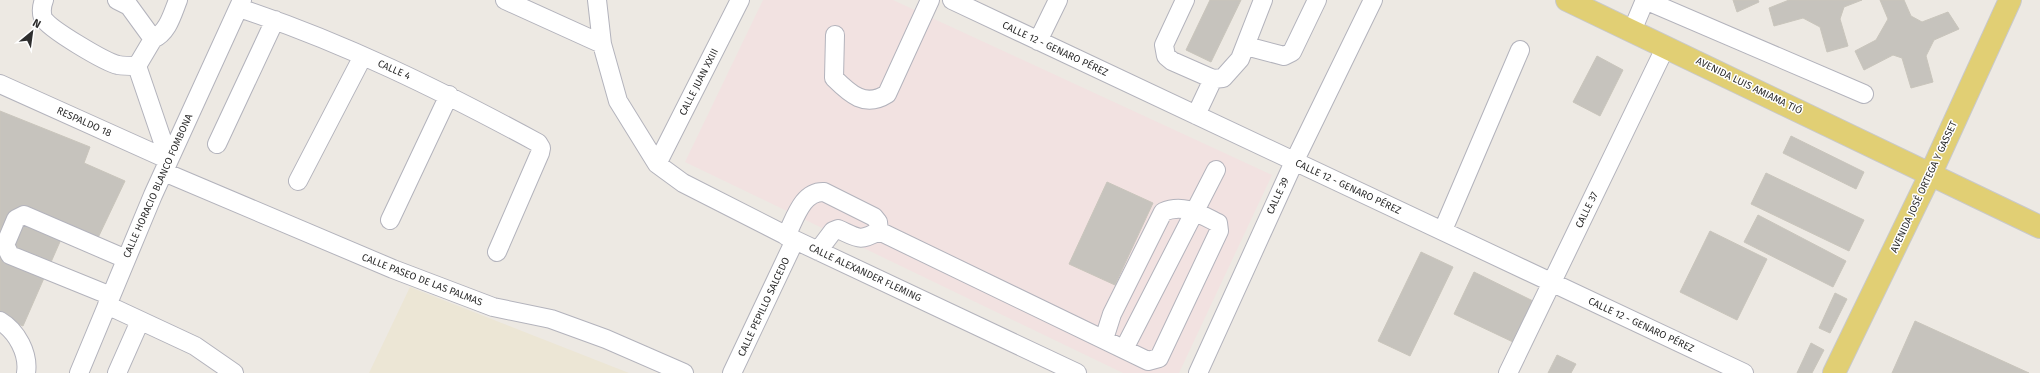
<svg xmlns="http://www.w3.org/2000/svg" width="2040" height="373" font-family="'Fira Sans',sans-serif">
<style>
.education{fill:#ece6d5}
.medical{fill:#f2e2e1}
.building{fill:#c6c3bd;stroke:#c9c5bc}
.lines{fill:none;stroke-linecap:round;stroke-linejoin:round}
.minor-casing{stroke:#b3b3bc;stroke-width:20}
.major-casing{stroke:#c9c9c9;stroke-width:24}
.minor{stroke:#fff;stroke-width:18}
.major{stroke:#e1cf74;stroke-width:22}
.labels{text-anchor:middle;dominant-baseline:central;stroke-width:3;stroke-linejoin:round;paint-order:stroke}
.street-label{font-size:10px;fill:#2e2e2e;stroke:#fff}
</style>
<rect width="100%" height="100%" fill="#ede9e3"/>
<path class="education" d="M410,287L629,373H369Z"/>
<path class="medical" d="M763,0H893L1272,175L1179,373H1123L685,162Z"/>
<path class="building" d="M1210,0H1241L1211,62L1186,50Z
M1733,0H1758L1759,2L1737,12Z
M1789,0H1862L1844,7L1840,19L1848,46L1827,52L1820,27L1803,18L1774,26L1769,8Z
M1880,0H1904L1911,16L1922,22L1948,12L1959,29L1934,40L1926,56L1933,82L1911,88L1902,58L1893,55L1864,70L1855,51L1876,40L1888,19Z
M1597,56L1623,70L1600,116L1573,102Z
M0,111L90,147L84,163L125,181L96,242L66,228L23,326L0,317Z
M1791,136L1864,172L1856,189L1783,153Z
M1766,173L1864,220L1849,251L1751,204Z
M1107,182L1153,203L1115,285L1069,264Z
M1758,215L1846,261L1833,287L1744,242Z
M1710,231L1767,259L1737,320L1680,292Z
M1421,252L1453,267L1410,356L1378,341Z
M1474,272L1533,301L1513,342L1454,314Z
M1835,293L1847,299L1830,333L1819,328Z
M1915,321L2029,373H1892Z
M1811,343L1824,350L1812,373H1797Z
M1557,355L1576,364L1571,373H1548Z"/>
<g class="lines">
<g class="minor-casing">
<path id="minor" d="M44,0C42,5 41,12 43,18C49,29 105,62 118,65C124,66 131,66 137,66L153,39L129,6L117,0
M505,0L602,44
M597,0L602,44L618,101L657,164L683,183L795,240L1077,373
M952,0L1744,373
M1185,0L1164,45L1166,56L1172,61L1213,79
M1645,0L1864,94
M239,8C343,42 442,91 538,143L541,148L540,153L497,252
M1632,31L1645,0
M835,35L834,78C850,94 865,108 887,94L930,0
M153,39C168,32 172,15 178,0
M1038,41L1058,0
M1246,46L1284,56L1292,52L1317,0
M137,66L169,160
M0,84L169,160
M1196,115L1213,79L1223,78L1240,59L1263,0
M217,144L275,20
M657,164L740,0
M164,172L393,269L493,307L551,319L606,339L684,373
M298,181L363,56
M390,220L449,95
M1443,230L1520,50
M786,236C795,219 802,191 824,192L874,217L878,222L879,231L1148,361L1159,358L1219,231L1218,223C1200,214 1183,203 1163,212L1112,314L1104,339
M818,251L833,231L838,229C858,238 859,242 879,231
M111,296L10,255L5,245L16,219L24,215L126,259
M107,305L195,346L234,373
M0,321C17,331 29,354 26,373
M1124,349L1216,170
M79,373L153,195L242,0
M117,373L140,321
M732,373L795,240
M1198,373L1294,162L1373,0
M1508,373L1666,46"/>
</g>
<g class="major-casing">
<path id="major" d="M1567,0L2040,227
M1834,373L1931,173L2010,0"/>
</g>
<use href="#minor" class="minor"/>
<use href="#major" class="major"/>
</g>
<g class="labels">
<g class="street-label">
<text transform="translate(1055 49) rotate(25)">CALLE 12 - GENARO PÉREZ</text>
<text transform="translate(394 70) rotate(24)">CALLE 4</text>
<text transform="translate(699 82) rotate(-63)">CALLE JUAN XXIII</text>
<text transform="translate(1749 86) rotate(26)">AVENIDA LUIS AMIAMA TIÓ</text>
<text transform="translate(84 122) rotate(24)">RESPALDO 18</text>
<text transform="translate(158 186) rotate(-66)">CALLE HORACIO BLANCO FOMBONA</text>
<text transform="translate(1348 187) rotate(25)">CALLE 12 - GENARO PÉREZ</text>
<text transform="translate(1924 187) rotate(-65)">AVENIDA JOSÉ ORTEGA Y GASSET</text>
<text transform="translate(1278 196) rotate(-65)">CALLE 39</text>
<text transform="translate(1587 210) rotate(-64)">CALLE 37</text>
<text transform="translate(865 273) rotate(25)">CALLE ALEXANDER FLEMING</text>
<text transform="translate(422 280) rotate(21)">CALLE PASEO DE LAS PALMAS</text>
<text transform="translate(764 307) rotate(-65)">CALLE PEPILLO SALCEDO</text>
<text transform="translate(1641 325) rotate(25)">CALLE 12 - GENARO PÉREZ</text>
</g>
</g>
<g transform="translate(32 32) rotate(29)" stroke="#ffffff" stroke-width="3" paint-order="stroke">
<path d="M0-3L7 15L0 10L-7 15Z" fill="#2e2e2e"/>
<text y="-6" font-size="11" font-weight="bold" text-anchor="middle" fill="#2e2e2e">N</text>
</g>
</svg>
